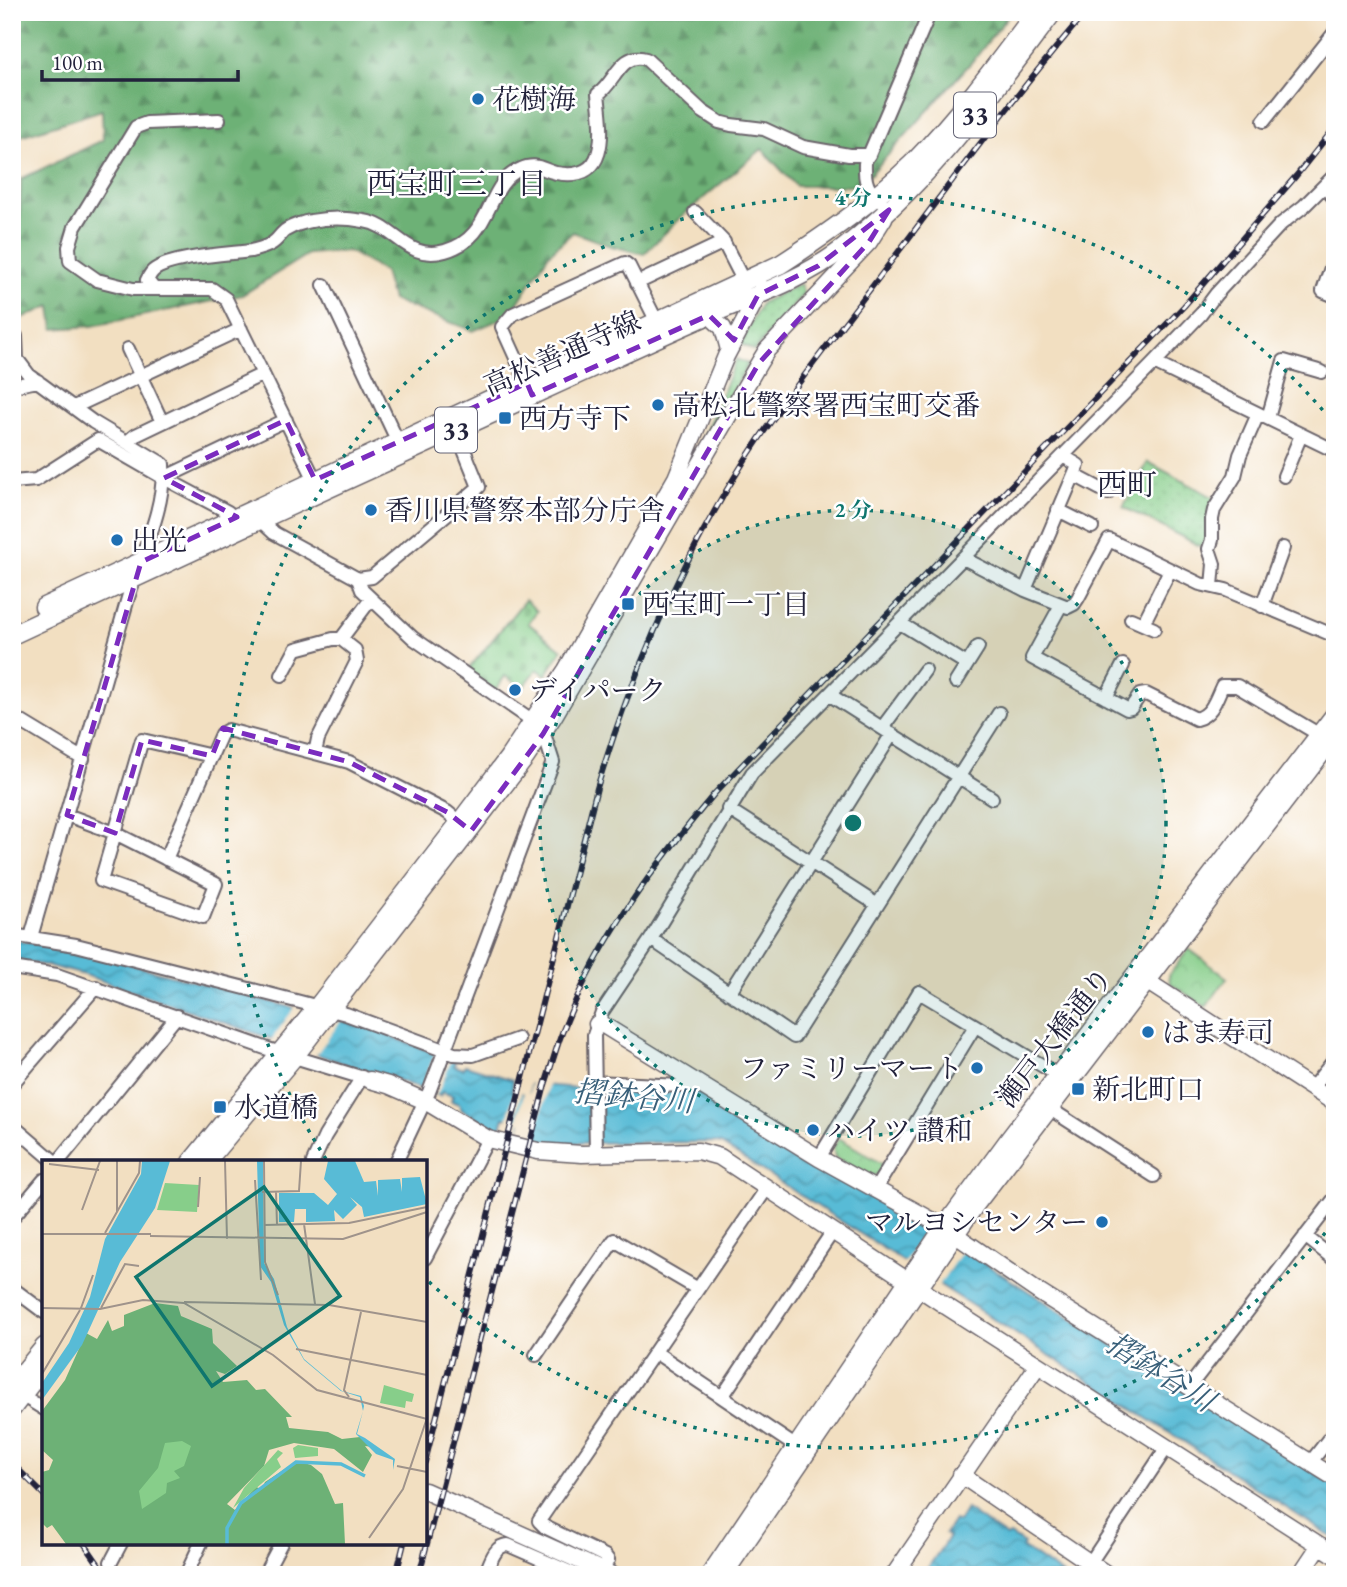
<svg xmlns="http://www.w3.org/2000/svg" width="1347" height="1587" font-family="'EB Garamond','Noto Serif JP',serif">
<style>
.grass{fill:url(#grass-dots);stroke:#547862;stroke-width:2}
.forest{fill:url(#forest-firs);stroke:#486a58;stroke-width:2}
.cemetery{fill:url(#cemetery-stones);stroke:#547862;stroke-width:2}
.park{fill:url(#park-crowns);stroke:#547862;stroke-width:2}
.water{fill:url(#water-waves);stroke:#3d6e88;stroke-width:2}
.pier{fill:#f2dfc1}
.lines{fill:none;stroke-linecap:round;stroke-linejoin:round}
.street-casing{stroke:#6b646a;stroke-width:16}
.secondary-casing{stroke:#6b646a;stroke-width:19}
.primary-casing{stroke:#6b646a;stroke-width:21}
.street{stroke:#fff;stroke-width:12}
.secondary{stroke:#fff;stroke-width:16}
.primary{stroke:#fff;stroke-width:18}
.rail-casing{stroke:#22223b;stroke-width:6}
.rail{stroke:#fff;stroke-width:3.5;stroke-dasharray:10;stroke-linecap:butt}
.marked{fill:none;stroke:#7b2cbf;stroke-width:5;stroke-dasharray:14 9;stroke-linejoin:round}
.ring{fill:none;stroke:#0f766e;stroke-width:3.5;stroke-dasharray:3.5 7}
.poi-dot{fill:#1f6fb2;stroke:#fff;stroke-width:2.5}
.labels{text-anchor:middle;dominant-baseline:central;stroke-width:5;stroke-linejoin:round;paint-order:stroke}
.shield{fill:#fff;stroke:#646476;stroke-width:2}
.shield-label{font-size:26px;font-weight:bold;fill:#22223b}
.poi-label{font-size:28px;fill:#22223b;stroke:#fff;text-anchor:start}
.street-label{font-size:28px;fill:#22223b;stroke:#fff}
.neighbourhood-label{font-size:30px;fill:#22223b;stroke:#fff}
.water-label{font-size:30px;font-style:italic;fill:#385f79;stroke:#fff}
.inset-river{fill:none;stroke:#58bbd6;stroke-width:3.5}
.inset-road{fill:none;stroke:#9f938b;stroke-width:2}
.view{fill:#0f766e;fill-opacity:0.15;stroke:#0f766e;stroke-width:3.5}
.inset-edge{fill:none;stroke:#22223b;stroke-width:3.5}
.centre{fill:#0f766e;stroke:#fff;stroke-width:3.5}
.ring-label{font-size:21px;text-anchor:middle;font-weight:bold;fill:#0f766e;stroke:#fff;stroke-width:5;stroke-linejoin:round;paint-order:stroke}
</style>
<defs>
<pattern id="grass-dots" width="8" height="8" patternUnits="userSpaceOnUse" patternTransform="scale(1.75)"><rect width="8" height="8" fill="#87ce8a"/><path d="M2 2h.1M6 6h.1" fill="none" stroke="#74b178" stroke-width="1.8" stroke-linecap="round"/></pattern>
<pattern id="forest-firs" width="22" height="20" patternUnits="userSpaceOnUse" patternTransform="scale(1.75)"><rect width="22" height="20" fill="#6db176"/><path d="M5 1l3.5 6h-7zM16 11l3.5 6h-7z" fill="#599062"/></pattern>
<pattern id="cemetery-stones" width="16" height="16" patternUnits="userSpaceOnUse" patternTransform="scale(1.75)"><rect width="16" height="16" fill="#87ce8a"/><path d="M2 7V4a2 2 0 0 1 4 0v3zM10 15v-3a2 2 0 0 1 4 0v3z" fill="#74b178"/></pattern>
<pattern id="park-crowns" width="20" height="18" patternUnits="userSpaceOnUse" patternTransform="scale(1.75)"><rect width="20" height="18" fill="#87ce8a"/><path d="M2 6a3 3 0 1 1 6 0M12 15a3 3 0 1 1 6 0" fill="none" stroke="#74b178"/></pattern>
<pattern id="water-waves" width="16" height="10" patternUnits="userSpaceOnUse" patternTransform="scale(1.75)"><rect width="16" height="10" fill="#58bbd6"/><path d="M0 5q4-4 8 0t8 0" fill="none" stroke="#4898af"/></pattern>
</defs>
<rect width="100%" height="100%" fill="#fff"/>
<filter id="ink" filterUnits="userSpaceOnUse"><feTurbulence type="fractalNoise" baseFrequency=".0143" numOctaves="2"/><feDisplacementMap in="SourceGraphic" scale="14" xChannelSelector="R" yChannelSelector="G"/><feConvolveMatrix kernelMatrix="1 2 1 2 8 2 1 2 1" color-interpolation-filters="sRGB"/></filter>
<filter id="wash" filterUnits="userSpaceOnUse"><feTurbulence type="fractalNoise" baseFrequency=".00686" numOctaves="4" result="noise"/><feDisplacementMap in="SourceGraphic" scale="28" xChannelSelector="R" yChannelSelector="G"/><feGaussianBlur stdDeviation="1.57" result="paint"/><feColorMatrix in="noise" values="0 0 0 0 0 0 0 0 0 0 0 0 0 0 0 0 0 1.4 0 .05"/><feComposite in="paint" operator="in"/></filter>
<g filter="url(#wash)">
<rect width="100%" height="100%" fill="#f2dfc1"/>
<path class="grass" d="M800,284L804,293L754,351L741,344L761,303Z
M736,359L748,364L704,441L702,440Z
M1148,462L1218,500L1206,549L1123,507Z"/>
<path class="forest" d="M12,12H1011L976,57L860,186H796L762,149L681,217L644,254L611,246L573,232L549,254L510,315L473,331L392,300L384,272L348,251L308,254L242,295L92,326L54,329L51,306L17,320L21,179L103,140L102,110L12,139Z"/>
<path class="cemetery" d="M525,600L537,611L528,623L562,650L546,675L537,669L523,688L505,676L495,691L467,671Z"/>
<path class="park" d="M1189,949L1227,978L1206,1007L1170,983L1169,975Z
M839,1138L884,1165L879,1174L869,1177L835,1157L833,1148Z"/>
<path class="water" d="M12,940L80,951L387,1033V1035L455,1061L454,1066L463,1069L465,1065L513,1080L512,1091L529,1095L531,1084L589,1089L704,1092L816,1162L924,1225L1335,1486V1539L721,1144L713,1142L548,1143L519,1136L522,1121L504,1117L500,1131L495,1129V1127L462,1110L459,1104L451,1101L453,1096L442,1092L440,1096L377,1072L375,1074L88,976L50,966L12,960Z
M966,1509L1007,1537L1010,1535L1024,1544L1022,1547L1063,1575H923L949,1537L945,1534L954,1520L958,1522Z"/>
<path class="pier" d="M295,1007L341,1021L315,1056L271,1040Z
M436,1052L452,1059L437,1095L421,1089Z
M532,1080L549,1084L534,1141L518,1137L522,1122L517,1121L524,1092L529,1093Z
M515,1088L522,1090L514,1122L507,1120Z
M929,1225L964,1248L937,1288L902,1265Z"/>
</g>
<g filter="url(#ink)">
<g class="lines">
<g class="street-casing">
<path id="street" d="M219,120L147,123L136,127L75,227L69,247L70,261L97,280L133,289H212L226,299L315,480
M1264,121L1335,32
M869,155L930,12
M1324,186L1335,199
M695,212L723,241L744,282
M1335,256L1323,291L1335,296
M637,283L724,242
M324,285L398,442
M154,289L147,280C149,277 150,274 153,271C169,257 228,254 251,251C258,249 269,247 275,241C279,238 282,232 286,230C292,226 304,222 311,221C327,218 347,218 364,221C395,225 407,262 445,251C495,237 484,184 521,169C537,162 542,170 556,173C611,183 602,129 598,94C615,83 621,51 646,59L702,111L719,122L731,125L764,129L803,147L849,155H869C864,161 865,163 865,171C865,191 876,196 889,210
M12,331L16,336L17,359L29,375L93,422L163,464C165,511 141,554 128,598C96,711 64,824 31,937
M128,349L162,422
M1154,363L1335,451
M12,386L38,381
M530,389L502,327L513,314L625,263L629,266L657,322
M74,407L241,329
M1268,418L1284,361L1322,372
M127,442L134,436L263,374
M1074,475L1108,493
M1284,476L1301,435
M164,478L286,420
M12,482L36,480L98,440L164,478L228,512L231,520
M1058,510L1092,527
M261,521L274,533L358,579L362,590L413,638L533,721L546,740L553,762L429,1092L396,1162
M963,558L1025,590L1068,607L1074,604L1078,598L1109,540L1200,584L1226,590L1335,636
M358,579L372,577L479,487L456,430
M1212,586L1214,564L1209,549L1212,540V519L1214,510L1235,476L1240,455L1258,414
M1025,590L1078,465L1063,456
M1061,605L1032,658L1127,709L1131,708L1140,695L1146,694L1196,719C1212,715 1216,699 1222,686H1237L1325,738
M1262,606L1283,548
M1131,619L1154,629
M900,623L967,664
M1143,624L1170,570
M341,639L371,599
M282,675L296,649L333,639H341L355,650L357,661L318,739L315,753
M956,682L978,647
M830,695L992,798
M1106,698L1123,665
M12,716L83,759
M882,728L925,670
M728,809L876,904
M67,815L115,833L216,884L203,917L101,881L142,740L212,756
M166,859L221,734L228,730L349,762L447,812L464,826
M12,935L76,945L300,1002L346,1014L454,1054L473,1055L518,1039
M651,939L794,1037L999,713
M12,968L57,975L268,1049L370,1080
M729,993L892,734
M595,1082L703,1087
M12,1084L96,987
M1312,1088L1335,1059
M1044,1105L1154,1176
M12,1125L55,1162
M596,1153L594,1035L602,1012L651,939L752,773L1154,363L1201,314L1216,294L1281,224L1304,206L1335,175
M819,1158L919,992L1058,1075
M58,1162L177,1016
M313,1162L325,1136L362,1077
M876,1188L975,1026
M12,1218L44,1180
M1305,1236L1335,1260
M425,1258L488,1139
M12,1288L44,1312
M655,1352L795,1446
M536,1355L614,1240L698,1289
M1189,1387L1335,1198
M23,1396L44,1409
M722,1397L833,1231
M1310,1463L1335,1431
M111,1562L121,1543
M1090,1563L1167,1447
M186,1575L201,1543
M264,1575L281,1543
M485,1575C490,1564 494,1545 508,1545L577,1575
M600,1575L608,1560L605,1556L545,1527L539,1521L767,1188"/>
</g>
<g class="secondary-casing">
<path id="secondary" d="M709,315L723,328L729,350
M1140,977L1335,1103
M597,1024L605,1026L819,1158L944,1227L1040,1293L1335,1478
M370,1080L388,1085L425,1101L488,1139L538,1151L582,1154L698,1151L720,1157L946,1306L1335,1555
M190,1162L317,1006L459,822L508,757L566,670L676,478L726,356L762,288
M207,1162L295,1057L526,758L554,716L759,363L767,350L869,242L884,218
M12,1385L44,1346
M12,1410L44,1368
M961,1475L1108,1575
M425,1491L612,1575
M709,1575L940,1232L1009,1138L1335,713
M724,1575L976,1205L1335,737
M894,1575L1038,1365
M1300,1575L1320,1545"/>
</g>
<g class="primary-casing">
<path id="primary" d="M44,607L781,264C827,234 873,202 913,163C959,116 997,64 1036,12
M12,635C203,545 395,458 587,370C628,351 669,332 711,314C757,295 804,279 844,248C928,184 990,96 1053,12"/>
</g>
<use href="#street" class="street"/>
<use href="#secondary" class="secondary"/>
<use href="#primary" class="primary"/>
<g class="rail-casing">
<path id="rail" d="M425,1462L597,788C632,672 680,563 745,460C791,389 846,322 896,255C958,173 1019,90 1086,12
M12,1463L44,1495
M84,1543L106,1575
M396,1575L404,1543
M419,1575L545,1085C552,1065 557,1043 566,1023C600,938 656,863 715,793L1184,306L1296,176L1335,127"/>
</g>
<use href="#rail" class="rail"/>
</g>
</g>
<path class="marked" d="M889,210L869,242L759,363L543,734L471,831L447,812L349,762L223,728L212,756L142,740L115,833L67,815L141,562L237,517L164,478L286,420L315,480L527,383L532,395L709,315L734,340L758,295L818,266Z"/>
<circle cx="853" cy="823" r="313" fill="#0f766e" fill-opacity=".12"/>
<g class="ring">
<circle cx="853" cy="823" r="313"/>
<path d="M1332 1225A625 625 0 0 1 427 1280M326 1159A625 625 0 0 1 1332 421"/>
</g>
<g class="poi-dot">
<circle cx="478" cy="99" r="7"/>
<circle cx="658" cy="405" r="7"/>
<rect x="498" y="411" width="14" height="14" rx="3.5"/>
<circle cx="371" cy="510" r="7"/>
<circle cx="117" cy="540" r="7"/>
<rect x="621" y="597" width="14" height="14" rx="3.5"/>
<circle cx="515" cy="690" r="7"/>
<circle cx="1148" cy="1032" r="7"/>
<circle cx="977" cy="1068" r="7"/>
<rect x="1071" y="1082" width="14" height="14" rx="3.5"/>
<rect x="213" y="1100" width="14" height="14" rx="3.5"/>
<circle cx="813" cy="1130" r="7"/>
<circle cx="1102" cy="1222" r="7"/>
</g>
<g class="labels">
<g class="shield">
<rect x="954" y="92.5" width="42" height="45" rx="5"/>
<rect x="435" y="407.5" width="42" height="45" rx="5"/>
</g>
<g class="shield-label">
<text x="975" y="115">33</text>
<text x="456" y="430">33</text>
</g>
<g class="poi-label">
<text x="492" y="99">花樹海</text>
<text x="672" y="405">高松北警察署西宝町交番</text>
<text x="519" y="418">西方寺下</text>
<text x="385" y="510">香川県警察本部分庁舎</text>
<text x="131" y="540">出光</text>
<text x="642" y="604">西宝町一丁目</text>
<text x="529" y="690">デイパーク</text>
<text x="1162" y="1032">はま寿司</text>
<text x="963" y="1068" text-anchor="end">ファミリーマート</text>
<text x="1092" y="1089">新北町口</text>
<text x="234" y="1107">水道橋</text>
<text x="827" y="1130">ハイツ 讃和</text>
<text x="1088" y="1222" text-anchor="end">マルヨシセンター</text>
</g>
<g class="street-label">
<text transform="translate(562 353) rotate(-24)">高松善通寺線</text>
<text transform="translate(1054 1037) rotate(-52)">瀬戸大橋通り</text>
</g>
<g class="neighbourhood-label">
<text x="457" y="183">西宝町三丁目</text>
<text x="1127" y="484">西町</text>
</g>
<g class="water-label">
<text transform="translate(634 1096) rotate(5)">摺鉢谷川</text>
<text transform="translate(1161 1372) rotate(32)">摺鉢谷川</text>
</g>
</g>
<g transform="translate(42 1160)">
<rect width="385" height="385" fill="#f2dfc1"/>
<path d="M113,143L136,146L139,156L170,169L171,183L195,206L183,214L174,211L181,222L205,220L214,230L223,229L250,257H244L247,268L286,272L300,279L318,277L331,287L323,286L330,295L321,312L292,289L252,283L227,290L222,306L185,344L193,350L214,327L220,329L223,322L255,301L269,305L280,314L293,344L301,343L303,384H24L10,365L5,368L0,363V312L7,310L11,300L0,290V251L23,220L44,173L55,179L66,160L70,171L82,166V155Z" fill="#6db176"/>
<path d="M256,285L276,288V296L253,298L251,288ZM236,290L241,293L235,299L239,307L191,348L202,328Z" fill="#87ce8a"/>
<path d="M140,281L149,286L142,306L132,311L138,318L125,323L124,333L100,349L97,331L116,308L123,283Z" fill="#87ce8a"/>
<path d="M123,23L157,25L155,52L115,50ZM342,225L372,234L370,242L364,241L363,248L338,243Z" fill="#87ce8a"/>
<path d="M100,1H128L113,48L78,102L40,185L0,240V223L27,183L48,137L63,79L99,14ZM215,1H221L222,103L232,119L245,167L262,199L300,231L319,236L322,246L321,251L315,274L323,278L353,299L351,310V300L334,294L314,274L321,251L318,237L299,231L262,200L242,165L229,122L218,106ZM286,1H313L322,22L334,21L336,36V20L358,19L360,32V18L378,17L385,44L322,57L320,47L308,37L315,45L301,59L292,50L293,61L264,62V49H253L252,62H237V33H272L286,45L295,34L282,19Z" fill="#58bbd6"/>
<path class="inset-river" d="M185,384V368L199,343L254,302L299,304L323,316"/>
<path class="inset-road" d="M75,1V52M183,1L185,79M222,1L223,102L236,135M7,4L57,10M213,20L219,120M220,32L257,31L259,1M234,32L235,65M156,47L158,17M40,50L58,1M262,64L273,144M222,65L307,63L385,47M63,73L97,13L98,1M0,74H109M108,76L301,79L385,52M142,142L287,145L385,162M0,148L58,149L101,140L142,143L231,195L275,230L385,259M39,148L51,115M59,148L83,104L97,106M254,189L385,215M0,214L38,150M307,237L302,230L319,152M355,306L385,312M327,378L361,329L385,258"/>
<path class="view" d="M222,27L298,136L170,226L94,117Z"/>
<rect width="385" height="385" class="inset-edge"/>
</g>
<circle cx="853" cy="823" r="10" class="centre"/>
<g class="ring-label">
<text x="853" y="205">4 分</text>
<text x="853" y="517">2 分</text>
</g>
<rect width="1347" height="1587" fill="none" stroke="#fff" stroke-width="42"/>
<path d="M42 70v10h196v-10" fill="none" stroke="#22223b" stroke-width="3.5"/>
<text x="52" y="70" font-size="21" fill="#22223b" stroke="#ffffff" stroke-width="5" paint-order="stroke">100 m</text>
</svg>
